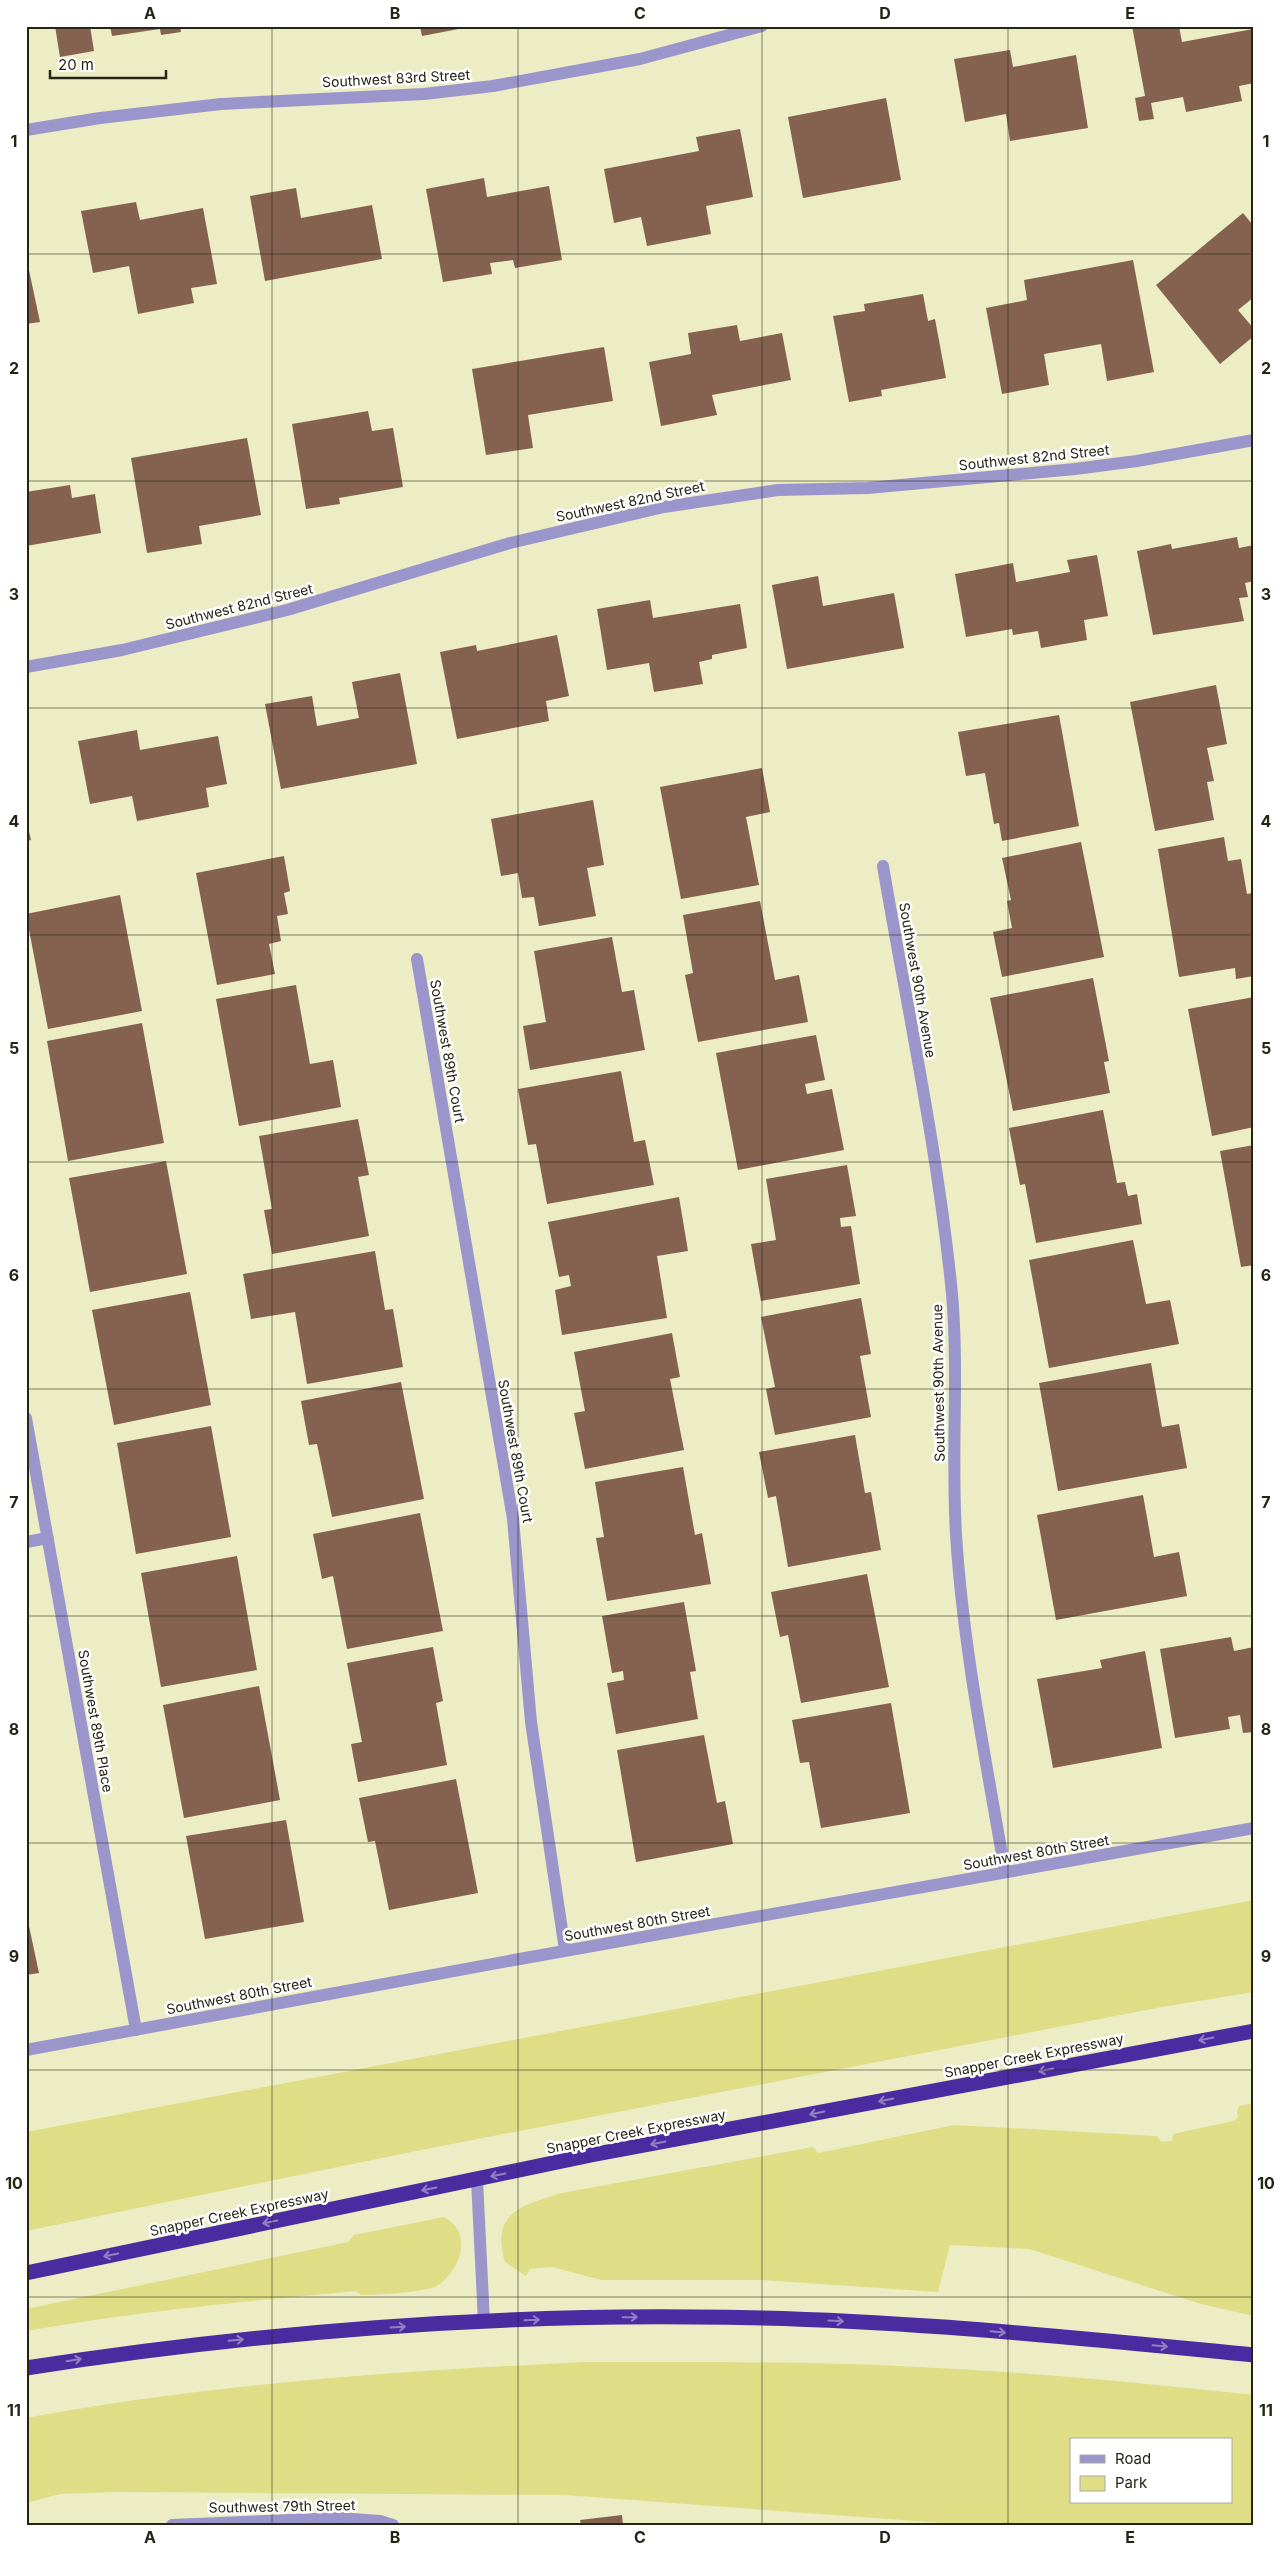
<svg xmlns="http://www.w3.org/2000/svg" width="1280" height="2551" font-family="Inter,sans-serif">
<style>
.green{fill:#dfde86;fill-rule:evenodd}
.building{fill:#856150}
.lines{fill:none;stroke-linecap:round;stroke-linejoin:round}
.minor{stroke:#9a96cc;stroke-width:12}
.highway{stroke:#4a2ba0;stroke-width:15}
.oneway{stroke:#9280c6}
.grid{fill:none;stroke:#252515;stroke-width:1;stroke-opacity:0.55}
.labels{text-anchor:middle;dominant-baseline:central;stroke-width:5;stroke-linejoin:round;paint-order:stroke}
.street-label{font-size:14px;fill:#252515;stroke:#fff}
.neatline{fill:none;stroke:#252515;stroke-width:2}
.grid-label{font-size:16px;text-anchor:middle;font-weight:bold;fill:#252515}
</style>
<rect width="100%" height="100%" fill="#ecedc4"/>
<path class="green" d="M1254,1900V1992L1162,2007L426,2149L26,2231V2132Z
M1254,2103V2316L1201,2304L1029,2249L950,2245L938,2292L762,2280H601L552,2267L530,2269L526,2276L505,2262C490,2212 523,2205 562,2193L813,2147L818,2153L954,2125L1157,2136L1161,2142L1172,2141L1173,2134L1233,2121L1238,2118L1237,2112L1239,2106Z
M444,2217C457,2225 462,2233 461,2248C460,2262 449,2278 437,2286C428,2292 375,2295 361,2295L356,2291C246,2301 135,2312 26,2331V2309L348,2242L354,2235Z
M584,2362C695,2362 806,2361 917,2367C1030,2372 1142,2383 1254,2395V2525H970L564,2495L118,2492L60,2494L26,2503V2418C210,2384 397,2371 584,2362ZM1071,2440H1231V2502H1071Z"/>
<path class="building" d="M55,26H90L94,51L60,57Z
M110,26H180L181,32L161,35L160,29L112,36Z
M420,26H469V27L422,36Z
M1132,26H1179L1182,42L1253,29L1254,83L1239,86L1242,101L1186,112L1183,97L1151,103L1154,119L1139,121L1135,98L1145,96Z
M1010,50L1013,67L1076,55L1088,128L1010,141L1006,114L965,122L954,59Z
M886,98L901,180L803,198L788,117Z
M740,129L753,197L706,206L711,234L647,246L641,217L614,223L604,169L699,151L696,137Z
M484,178L487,197L549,186L562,260L515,268L513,260L490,263L492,274L443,282L426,189Z
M296,188L301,218L372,205L382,259L265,281L250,196Z
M136,202L140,220L203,208L217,284L191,288L194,303L138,314L129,266L93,273L81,211Z
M1243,213L1252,224L1254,222V297L1238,310L1254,329V336L1220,364L1156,285Z
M26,256L40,322L26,324Z
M1133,260L1154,372L1107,381L1101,344L1044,354L1049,385L1002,394L986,308L1027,300L1024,280Z
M923,294L928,321L935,319L946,378L881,390L882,396L849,402L833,316L865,311L864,304Z
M737,325L740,341L782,333L791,380L712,395L717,415L661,426L649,362L691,354L688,333Z
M604,347L613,401L528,415L533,448L486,455L472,369Z
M368,411L372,431L393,428L403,487L339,498L340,504L306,509L292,424Z
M247,438L261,515L199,526L202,544L147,553L131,458Z
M70,485L72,498L95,494L101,533L26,546V492Z
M1237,537L1239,548L1254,545V581L1245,583L1248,597L1239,598L1244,621L1153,635L1137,551L1171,544L1172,549Z
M1097,555L1108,616L1084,620L1087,640L1041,648L1038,631L1013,635L1012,629L966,637L955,574L1013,563L1016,582L1070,572L1067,560Z
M818,576L823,606L894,593L904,648L787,669L772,585Z
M650,600L653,618L740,604L747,648L712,655V659L699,662L703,684L654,692L649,663L607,670L597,609Z
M557,635L569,696L546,701L549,721L457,739L440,652L476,645L477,651Z
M400,673L417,764L281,789L265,704L312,696L317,726L359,718L352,682Z
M1216,685L1227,744L1207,748L1214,781L1207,782L1214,820L1155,831L1130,702Z
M1059,715L1079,826L1002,841L999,823L994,824L985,773L966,776L958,732Z
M137,730L140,750L218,736L227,784L206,788L209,807L137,821L132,796L90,804L78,741Z
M762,768L770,812L746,817L759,885L681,899L660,787Z
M593,800L604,865L587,868L596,916L539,926L534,897L522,898L518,873L501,876L491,819Z
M26,819L31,840L26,841Z
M1224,837L1228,861L1241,859L1247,894L1252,893L1254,976L1236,979L1235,968L1179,977L1158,849Z
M1081,842L1104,957L1002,977L993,932L1012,928L1007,901L1011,900L1002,858Z
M284,856L290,891L284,893L288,914L277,916L281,941L269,944L275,974L217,985L196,873Z
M120,895L142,1011L48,1029L26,914Z
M760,901L775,980L799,975L808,1022L698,1042L685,975L693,973L683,915Z
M612,937L622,992L634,990L645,1050L530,1070L523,1026L546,1022L534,951Z
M1093,978L1109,1061L1104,1062L1110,1093L1013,1111L990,998Z
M296,985L310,1064L333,1060L341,1107L239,1126L216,999Z
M1254,997V1127L1212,1136L1188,1009Z
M142,1023L164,1143L68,1161L47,1041Z
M816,1035L825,1080L805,1084L807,1094L832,1089L844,1150L738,1170L716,1053Z
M621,1071L634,1142L645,1140L654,1185L547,1204L536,1144L528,1145L518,1089Z
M1103,1110L1117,1183L1125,1182L1128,1196L1137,1194L1142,1224L1036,1243L1025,1184L1020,1185L1009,1128Z
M358,1119L369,1175L358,1177L369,1236L272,1254L264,1210L272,1209L259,1136Z
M1254,1145V1265L1241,1267L1220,1151Z
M166,1161L187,1274L90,1292L69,1178Z
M847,1165L856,1216L840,1218L841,1227L851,1226L860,1284L761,1301L751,1244L776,1240L766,1179Z
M679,1197L688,1251L657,1256L667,1318L562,1335L555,1290L571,1286L569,1275L559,1277L548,1222Z
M1133,1240L1146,1304L1170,1300L1179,1344L1049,1368L1029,1260Z
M375,1251L385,1310L393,1309L403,1367L307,1384L295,1312L251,1319L243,1274Z
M190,1292L211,1405L114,1425L92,1310Z
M861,1298L871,1354L860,1356L871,1417L775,1435L766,1389L775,1387L761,1317Z
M672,1333L680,1377L670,1379L684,1450L585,1469L574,1413L585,1411L574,1352Z
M1151,1363L1162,1427L1179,1424L1187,1468L1058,1491L1039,1383Z
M401,1382L424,1499L332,1517L317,1444L309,1445L301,1401Z
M211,1426L231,1537L136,1554L117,1443Z
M855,1435L865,1493L871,1492L881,1550L788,1567L776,1496L768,1498L759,1452Z
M683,1467L695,1535L702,1533L711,1584L607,1601L596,1538L604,1537L595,1482Z
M1143,1495L1154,1557L1179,1552L1187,1596L1056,1620L1037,1515Z
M420,1513L443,1631L347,1649L333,1576L322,1579L313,1534Z
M237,1556L257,1670L161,1687L141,1573Z
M867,1574L889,1687L801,1703L788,1635L780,1637L771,1592Z
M684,1602L696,1671L690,1672L698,1719L616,1734L607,1683L624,1680L623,1671L612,1673L602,1616Z
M1231,1637L1234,1651L1254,1647V1732L1243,1733L1240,1715L1228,1717L1230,1729L1175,1738L1160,1649Z
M433,1647L443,1701L436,1703L447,1765L358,1782L351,1744L362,1742L347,1663Z
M1145,1651L1162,1748L1053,1768L1037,1679L1102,1668L1100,1660Z
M259,1686L280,1800L184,1818L163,1705Z
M891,1703L910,1813L821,1828L809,1762L800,1763L792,1720Z
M704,1735L717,1803L725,1801L733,1844L636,1862L617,1750Z
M456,1779L478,1893L389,1910L375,1841L368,1842L359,1798Z
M286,1820L304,1922L205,1939L186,1836Z
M26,1912L39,1973L26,1975Z
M622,2515L623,2525H581L580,2520Z"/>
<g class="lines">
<path class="minor" d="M26,130L100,118L221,104L424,94L493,86L640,59L762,26
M26,667L122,650L287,610L510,543L664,507L778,490L868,488L1075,469L1137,461L1254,440
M883,866C907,1008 938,1150 952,1294C959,1374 951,1454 956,1534C963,1648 986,1760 1005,1872
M417,959L513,1519L531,1722L565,1950
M26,1418L136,2030
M26,1542L48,1538
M26,2050L514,1960L1254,1828
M477,2180L484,2322
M172,2525L338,2518L380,2521L393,2525"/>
<path class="highway" d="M26,2273L591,2155L1254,2031
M26,2368C246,2334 470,2315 692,2317C880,2317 1067,2337 1254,2355"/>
</g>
<defs><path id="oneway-shaft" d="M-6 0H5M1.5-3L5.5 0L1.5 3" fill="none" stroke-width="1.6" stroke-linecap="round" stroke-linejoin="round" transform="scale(1.25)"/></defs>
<g class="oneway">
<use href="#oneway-shaft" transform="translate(1206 2039) rotate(169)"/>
<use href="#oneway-shaft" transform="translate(1046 2070) rotate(169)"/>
<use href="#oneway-shaft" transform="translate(886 2100) rotate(169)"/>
<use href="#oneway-shaft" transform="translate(817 2113) rotate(169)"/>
<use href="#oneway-shaft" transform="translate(658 2143) rotate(169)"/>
<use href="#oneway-shaft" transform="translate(498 2175) rotate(168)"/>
<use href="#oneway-shaft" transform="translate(429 2189) rotate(169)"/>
<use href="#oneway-shaft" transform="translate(270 2222) rotate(169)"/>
<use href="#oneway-shaft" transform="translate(111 2255) rotate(168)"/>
<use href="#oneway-shaft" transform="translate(630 2317) rotate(-1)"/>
<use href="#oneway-shaft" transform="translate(532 2320) rotate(-2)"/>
<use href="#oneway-shaft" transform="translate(836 2321) rotate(3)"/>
<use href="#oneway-shaft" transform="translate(398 2327) rotate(-3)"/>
<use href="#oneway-shaft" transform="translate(998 2332) rotate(5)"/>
<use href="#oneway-shaft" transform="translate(236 2340) rotate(-5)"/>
<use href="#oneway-shaft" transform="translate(1160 2346) rotate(5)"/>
<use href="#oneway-shaft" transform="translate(74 2360) rotate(-9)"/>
</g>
<path class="grid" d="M272,26V2525M518,26V2525M762,26V2525M1008,26V2525M26,254H1254M26,481H1254M26,708H1254M26,935H1254M26,1162H1254M26,1389H1254M26,1616H1254M26,1843H1254M26,2070H1254M26,2297H1254"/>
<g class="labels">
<g class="street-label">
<text transform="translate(396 78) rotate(-3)">Southwest 83rd Street</text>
<text transform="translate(1034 457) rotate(-6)">Southwest 82nd Street</text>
<text transform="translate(630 501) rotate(-12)">Southwest 82nd Street</text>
<text transform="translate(239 606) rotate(-14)">Southwest 82nd Street</text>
<text transform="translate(918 980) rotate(80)">Southwest 90th Avenue</text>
<text transform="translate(448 1051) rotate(80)">Southwest 89th Court</text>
<text transform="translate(938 1383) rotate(-91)">Southwest 90th Avenue</text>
<text transform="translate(516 1451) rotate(80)">Southwest 89th Court</text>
<text transform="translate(96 1721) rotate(80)">Southwest 89th Place</text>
<text transform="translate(1036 1852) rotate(-10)">Southwest 80th Street</text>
<text transform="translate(637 1923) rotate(-10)">Southwest 80th Street</text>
<text transform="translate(239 1995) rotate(-11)">Southwest 80th Street</text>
<text transform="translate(1034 2055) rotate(-11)">Snapper Creek Expressway</text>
<text transform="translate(636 2131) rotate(-11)">Snapper Creek Expressway</text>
<text transform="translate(239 2212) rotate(-12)">Snapper Creek Expressway</text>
<text transform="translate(282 2506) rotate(-1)">Southwest 79th Street</text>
</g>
</g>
<rect width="1280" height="2551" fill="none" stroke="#ffffff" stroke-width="55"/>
<rect x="1070" y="2438" width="162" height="65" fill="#ffffff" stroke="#a8a8a1"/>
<rect x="1080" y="2455" width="25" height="8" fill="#9a96cc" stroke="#a8a8a1"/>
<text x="1115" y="2464" font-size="15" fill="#252515">Road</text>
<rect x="1080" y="2476" width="25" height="15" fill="#dfde86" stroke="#a8a8a1"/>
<text x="1115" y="2488" font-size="15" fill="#252515">Park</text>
<path d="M50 70v8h116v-8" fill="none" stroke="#252515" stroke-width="2.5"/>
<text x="58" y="70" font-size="15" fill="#252515" stroke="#ffffff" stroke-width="4" paint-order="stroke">20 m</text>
<rect x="28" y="28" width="1224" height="2496" class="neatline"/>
<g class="grid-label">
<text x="150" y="19">A</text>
<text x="395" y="19">B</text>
<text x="640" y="19">C</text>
<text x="885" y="19">D</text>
<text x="1130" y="19">E</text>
<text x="14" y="147">1</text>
<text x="1266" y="147">1</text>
<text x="14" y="374">2</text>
<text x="1266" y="374">2</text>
<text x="14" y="600">3</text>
<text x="1266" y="600">3</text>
<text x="14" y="827">4</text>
<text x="1266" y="827">4</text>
<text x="14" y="1054">5</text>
<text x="1266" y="1054">5</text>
<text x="14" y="1281">6</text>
<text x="1266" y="1281">6</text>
<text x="14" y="1508">7</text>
<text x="1266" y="1508">7</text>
<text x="14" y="1735">8</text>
<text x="1266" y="1735">8</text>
<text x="14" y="1962">9</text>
<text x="1266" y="1962">9</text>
<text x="14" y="2189">10</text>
<text x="1266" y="2189">10</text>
<text x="14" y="2416">11</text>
<text x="1266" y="2416">11</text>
<text x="150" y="2543">A</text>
<text x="395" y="2543">B</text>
<text x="640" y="2543">C</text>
<text x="885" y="2543">D</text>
<text x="1130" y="2543">E</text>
</g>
</svg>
